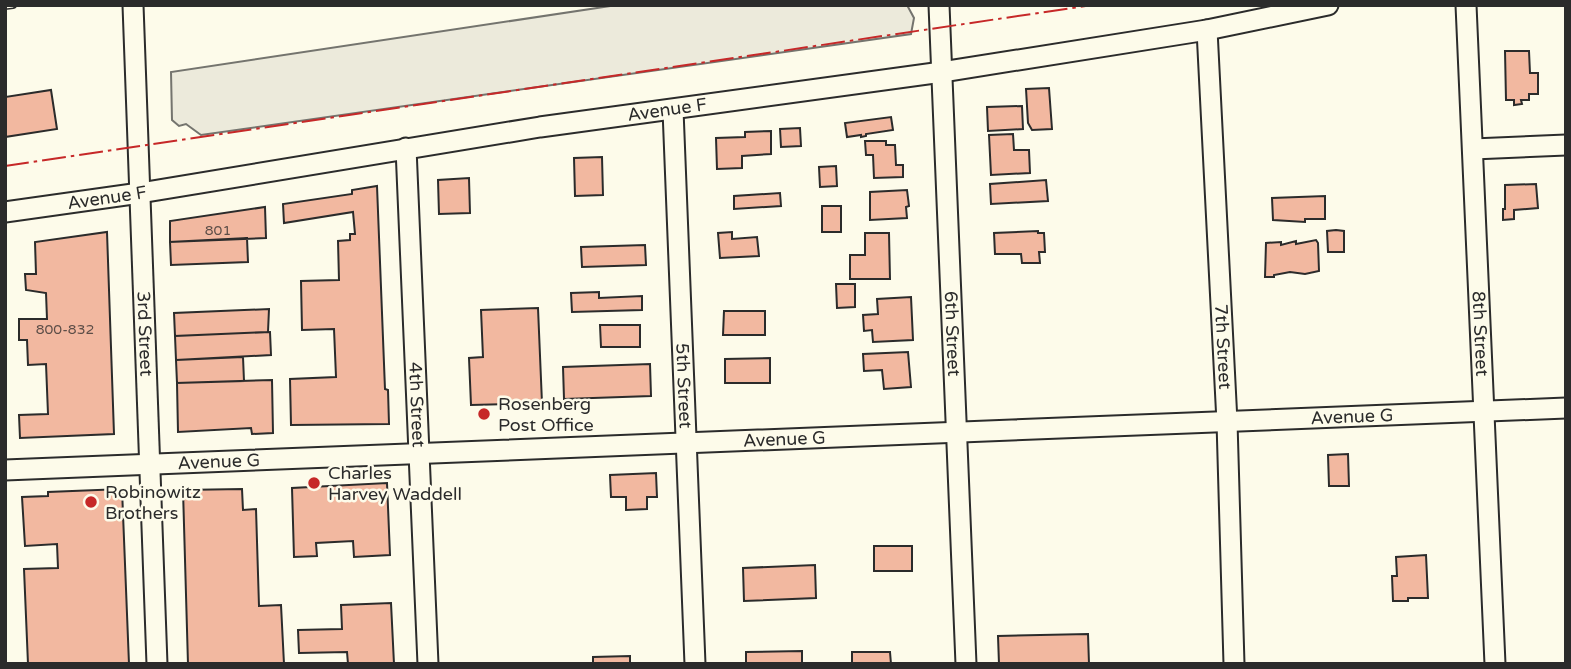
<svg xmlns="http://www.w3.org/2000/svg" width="1571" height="669" font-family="'Varela Round',sans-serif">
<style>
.parking{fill:#eceadb;stroke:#74746e;stroke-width:2}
.building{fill:#f2b8a0;stroke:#2b2b2b;stroke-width:2}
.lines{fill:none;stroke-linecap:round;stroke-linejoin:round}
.minor-casing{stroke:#2b2b2b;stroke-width:23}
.minor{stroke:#fdfbea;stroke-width:19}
.rail-casing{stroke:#2b2b2b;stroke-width:8}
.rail{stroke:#fdfbea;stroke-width:5;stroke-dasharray:16;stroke-linecap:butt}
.power{stroke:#c62828;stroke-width:2;stroke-dasharray:24 5 3.5 5;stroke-linecap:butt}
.poi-dot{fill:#c62828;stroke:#fdfbea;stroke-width:2.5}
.labels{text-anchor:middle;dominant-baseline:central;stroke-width:5;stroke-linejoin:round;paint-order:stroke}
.number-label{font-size:14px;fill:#5d4e48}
.street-label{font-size:18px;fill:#2b2b2b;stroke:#fdfbea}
.poi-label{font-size:18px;fill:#2b2b2b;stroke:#fdfbea;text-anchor:start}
</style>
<rect width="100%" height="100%" fill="#fdfbea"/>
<path class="parking" d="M617,5H907L914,18L911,34L201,135L186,124L179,126L172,120L171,72Z"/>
<path class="building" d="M1505,51H1529L1530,73H1538V94H1529V100H1521L1522,104L1514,105V100H1506Z
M1049,88L1052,129L1032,130L1028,123L1026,89Z
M51,90L57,129L5,137V97Z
M1022,106L1023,129L988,131L987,107Z
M891,117L893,130L866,134V136L861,137V135L847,137L845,123Z
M800,128L801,146L781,147L780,129Z
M771,131V154L742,156V168L717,169L716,138L745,137V132Z
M1013,134L1014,150H1029L1030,173L991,175L989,135Z
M865,141H886V145H895L896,165H903V177L874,178L873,155H866Z
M602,157L603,195L575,196L574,158Z
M836,166L837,186L820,187L819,167Z
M469,178L470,213L439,214L438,180Z
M1046,180L1048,201L991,204L990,184Z
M1536,184L1538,208L1514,210V219L1503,220V209H1505V185Z
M377,186L385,389L388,390L389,424L291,425L290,379L336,377L334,329L302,330L301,281L339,280L338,241L350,240V234H355L353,212L284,223L283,204L352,194V190Z
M907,190L909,206L906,207L907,218L870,220V192Z
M780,193L781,206L734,209V196Z
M1325,196V219H1305V222L1273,220L1272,198Z
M822,206H841V232H822Z
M265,207L266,238L170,242V221Z
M1336,230L1344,231V252H1328L1327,231Z
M1038,231V233H1044L1045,252H1039L1040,263H1022L1021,254H995L994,233Z
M107,232L114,434L20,438L19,415L48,414L46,364L28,365L27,340H19V319H47L46,293L26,290L25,274H36L35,242Z
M732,232V239L757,237L759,256L720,258L718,233Z
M865,233H889L890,279H850V255H865Z
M247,238L248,262L171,265L170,242Z
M1316,240L1318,243L1319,271L1305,274L1290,272L1274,275V277H1265L1266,243L1281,242V245L1296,241V244Z
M645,245L646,265L582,267L581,247Z
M836,284H855V307L837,308Z
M599,292V298L642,296V310L572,312L571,293Z
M911,297L913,340L873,342L872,330L864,331L863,315L878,314L877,299Z
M538,308L542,403L471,405L469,358L483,357L481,310Z
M269,309L268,332L175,336L174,313Z
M724,311H765V335H723Z
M600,325H640V347H601Z
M270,332L271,355L176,360L175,336Z
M908,352L911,387L884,389L882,370L864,371L863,354Z
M243,357L244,381L177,383L176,360Z
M770,358V383H725V359Z
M650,364L651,396L564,399L563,367Z
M272,380L273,433L252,434L251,428L178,432L177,383Z
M1348,454L1349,486H1329L1328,455Z
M656,473L657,497H647V509L626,510V497H611L610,475Z
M387,483L390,555L354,557L353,541L316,543L317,556L294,557L292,488Z
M122,489L129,664H28L24,569L58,568L57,544L25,546L22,497L48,496V492Z
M242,489L243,510L256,509L259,606L281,605L284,664H188L183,490Z
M874,546H912V571H874Z
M1426,555L1428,598H1408V601H1393L1392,576H1397L1396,557Z
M815,565L816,598L744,601L743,568Z
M391,603L394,664H348L347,652L299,653L298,630L342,629L341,605Z
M1088,634L1089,664H999L998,636Z
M802,651V664H746V652Z
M852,652H890L891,664H852Z
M630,656V664H593V657Z"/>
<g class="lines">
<g class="minor-casing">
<g id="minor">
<path id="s1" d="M133,5L157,664"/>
<path id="s2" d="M939,5L966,664"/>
<path id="s3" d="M1466,5L1495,664"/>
<path id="s4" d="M1207,30L1227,422L1234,664"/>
<path id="s5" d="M673,110L695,664"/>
<path id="s6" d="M406,148L428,664"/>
<path d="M1473,149L1566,145"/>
<path id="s7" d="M5,212L140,193L540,127L942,72L1207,30L1328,5"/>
<path id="s8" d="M5,470L1566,408"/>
</g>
</g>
<use href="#minor" class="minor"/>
<g class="rail-casing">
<path id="rail" d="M5,6L13,5"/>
</g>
<use href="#rail" class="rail"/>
<path class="power" d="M5,166L1092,5"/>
</g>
<g class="poi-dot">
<circle cx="484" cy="414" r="7"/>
<circle cx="314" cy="483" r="7"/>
<circle cx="91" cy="502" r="7"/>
</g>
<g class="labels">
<g class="number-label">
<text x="218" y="230">801</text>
<text x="65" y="329">800-832</text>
</g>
<g class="street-label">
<text stroke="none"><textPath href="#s7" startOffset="670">Avenue F</textPath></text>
<text stroke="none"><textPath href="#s7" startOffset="103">Avenue F</textPath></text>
<text stroke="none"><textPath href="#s1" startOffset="329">3rd Street</textPath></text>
<text stroke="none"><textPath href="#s2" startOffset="329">6th Street</textPath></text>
<text stroke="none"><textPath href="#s3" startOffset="329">8th Street</textPath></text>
<text stroke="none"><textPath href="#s4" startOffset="317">7th Street</textPath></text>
<text stroke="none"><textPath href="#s5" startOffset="276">5th Street</textPath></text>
<text stroke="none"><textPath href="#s6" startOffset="257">4th Street</textPath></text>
<text stroke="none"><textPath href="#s8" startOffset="1348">Avenue G</textPath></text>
<text stroke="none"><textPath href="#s8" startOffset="780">Avenue G</textPath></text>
<text stroke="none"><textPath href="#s8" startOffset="214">Avenue G</textPath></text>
</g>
<g class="poi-label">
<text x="498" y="404">Rosenberg<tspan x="498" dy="21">Post Office</tspan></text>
<text x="328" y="473">Charles<tspan x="328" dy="21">Harvey Waddell</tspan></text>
<text x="105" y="492">Robinowitz<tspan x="105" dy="21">Brothers</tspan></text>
</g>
</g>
<rect width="1571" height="669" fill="none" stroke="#2b2b2b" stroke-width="14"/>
</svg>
